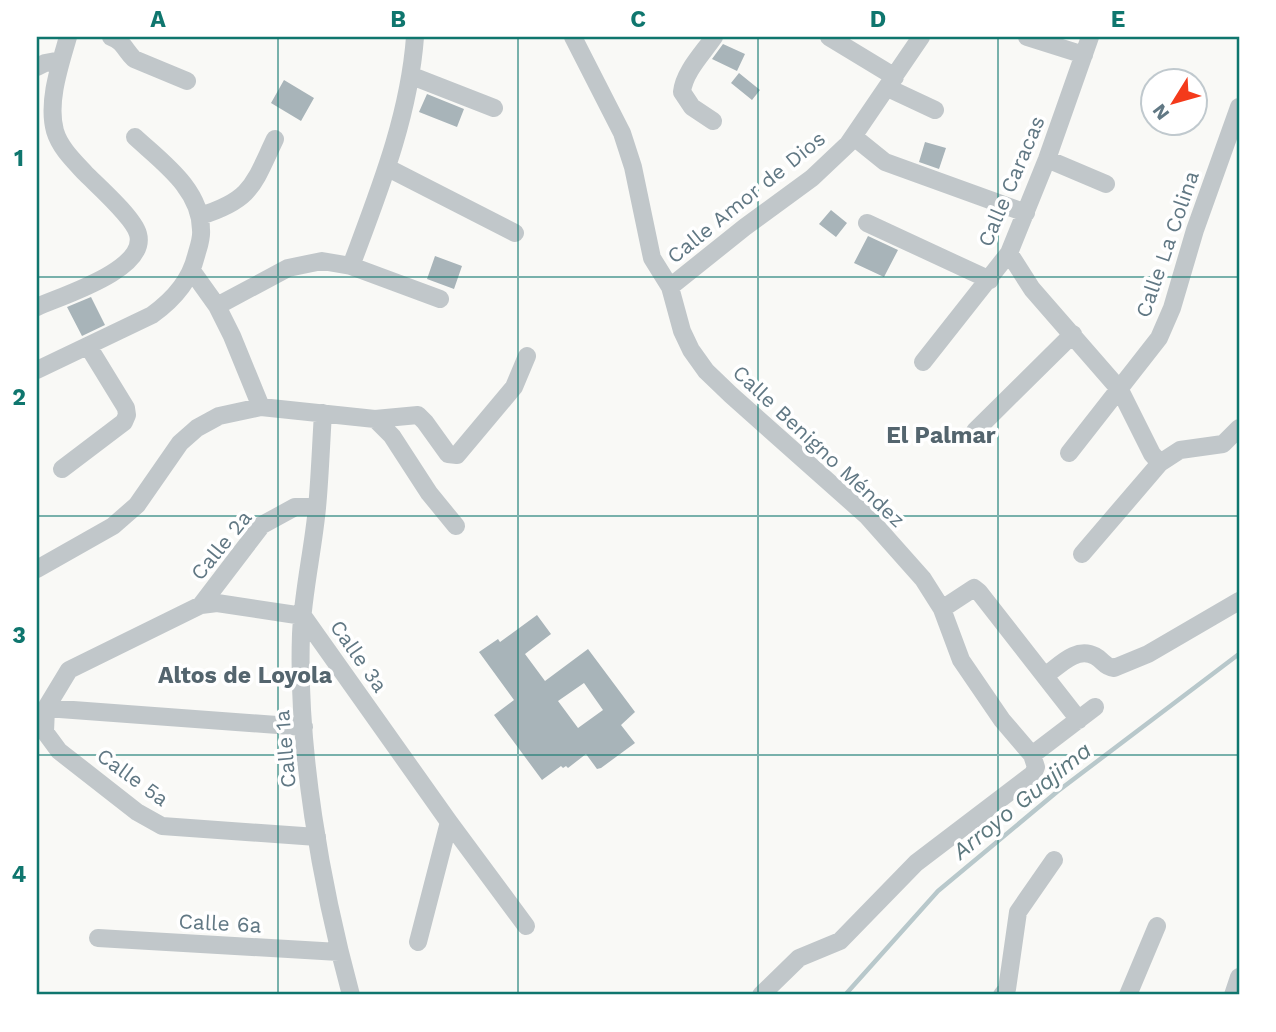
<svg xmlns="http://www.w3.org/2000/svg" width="1276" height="1032" font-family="'Work Sans',sans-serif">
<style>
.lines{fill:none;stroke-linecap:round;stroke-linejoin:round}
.stream{stroke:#b8c8cb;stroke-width:4.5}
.building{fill:#a8b4b9;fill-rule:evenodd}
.minor{stroke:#c1c7ca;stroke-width:18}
.grid{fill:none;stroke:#0f766e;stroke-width:2;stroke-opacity:0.55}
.labels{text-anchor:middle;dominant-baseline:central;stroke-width:7;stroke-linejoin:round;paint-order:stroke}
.street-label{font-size:21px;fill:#617884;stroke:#fff}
.neighbourhood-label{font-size:23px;font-weight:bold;fill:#54656e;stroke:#fff}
.water-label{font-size:23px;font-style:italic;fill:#5c787e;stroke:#fff}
.neatline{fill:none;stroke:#0f766e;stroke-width:2.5}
.grid-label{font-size:23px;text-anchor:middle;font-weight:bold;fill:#0f766e}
</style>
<rect width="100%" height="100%" fill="#f9f9f6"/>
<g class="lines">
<path class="stream" d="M845,995L938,891L1058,791L1239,654"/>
</g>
<path class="building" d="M723,44L745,54L737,71L712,59Z
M739,73L760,90L752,100L731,83Z
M284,80L314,98L301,121L271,103Z
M427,94L464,109L457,127L419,112Z
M925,142L946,148L939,169L919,162Z
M831,210L847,223L836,237L819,224Z
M868,236L898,250L884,277L854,263Z
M435,256L462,266L454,289L427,279Z
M91,297L105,325L82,336L67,307Z
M537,615L551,634L525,654L545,681L588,649L635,712L621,725L635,743L601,768L597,769L586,754L568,768L566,766L563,768L561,766L542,780L494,715L514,700L479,652L498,639L500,642ZM584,683L603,710L578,728L558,701Z"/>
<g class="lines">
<path class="minor" d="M111,37C123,41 125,50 134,59L187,81
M573,37L622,133L633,167L652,258L670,287L682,331L691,350L706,371L731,395L867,516L923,579L942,609L961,660L1002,720L1032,755L1036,767L1033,774L916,863L840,941L799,958L761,995
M829,37L895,77
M1027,37L1084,55
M37,67L45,63L61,60
M412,76L494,108
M888,88L935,110
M713,121L692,107L682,92C684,72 703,53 714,37
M854,137L885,162L1026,213
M1047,159L1106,184
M388,168L515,233
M200,216C252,200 253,185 275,139
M867,223L990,280
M1009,253L1032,289L1120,390L1152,454L1160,463
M351,266C379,191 409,117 415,37
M192,271L217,306L232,336L261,407
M670,287L745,227L812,178L848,144L921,37
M217,306L288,268L322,261L351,266L440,299
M37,307C61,296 148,270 138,234C134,218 99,187 86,174C74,161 60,148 55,131C47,102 60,65 68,37
M923,362L1009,253L1047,159L1090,37
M37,370L152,315C173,300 190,281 196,256C198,248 202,239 201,230C201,189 162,162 135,137
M323,413C321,444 320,476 317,508C313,550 303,592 301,634C297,749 321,885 351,995
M375,419L418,415L425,422L448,454L457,455L514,387L527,356
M975,431L1073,334
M1069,453L1159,338L1172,308L1195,230L1239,107
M62,469L124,422L127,415L126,408L88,346
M1082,554L1160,463L1180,450L1223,444L1239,428
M37,569L113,526L137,505L180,443L197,428L219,416L261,407L375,419L392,436L429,493L456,526
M201,605L262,525L295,507H317
M942,609L974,588L979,592L1079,720
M1045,676C1059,666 1076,646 1095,656C1103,660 1104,667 1114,668L1148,654L1239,601
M46,708L304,727
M1032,755L1095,707
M317,837L162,826L137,812L59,751L45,732L46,708L69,670L201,605L217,603L303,616L449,822L526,926
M98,938L339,952
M418,942L449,822
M1002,995L1007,989L1018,912L1054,860
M1128,995L1157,926
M1233,995L1239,977"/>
</g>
<path class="grid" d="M278,37V995M518,37V995M758,37V995M998,37V995M37,277H1239M37,516H1239M37,755H1239"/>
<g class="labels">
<g class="street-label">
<text transform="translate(1011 181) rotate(-67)">Calle Caracas</text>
<text transform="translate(746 197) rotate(-39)">Calle Amor de Dios</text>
<text transform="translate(1167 244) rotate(-71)">Calle La Colina</text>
<text transform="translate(819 446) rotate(43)">Calle Benigno Méndez</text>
<text transform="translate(221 545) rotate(-51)">Calle 2a</text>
<text transform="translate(359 656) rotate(55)">Calle 3a</text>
<text transform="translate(285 749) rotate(-95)">Calle 1a</text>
<text transform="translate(133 777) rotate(36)">Calle 5a</text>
<text transform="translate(220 923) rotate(3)">Calle 6a</text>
</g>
<g class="neighbourhood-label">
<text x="941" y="435">El Palmar</text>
<text x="245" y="675">Altos de Loyola</text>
</g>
<g class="water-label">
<text transform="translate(1022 801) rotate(-39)">Arroyo Guajima</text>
</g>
</g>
<rect width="1276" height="1032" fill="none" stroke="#ffffff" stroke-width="77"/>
<g transform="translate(1174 102) rotate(233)"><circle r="33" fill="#ffffff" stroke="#c0c9ce" stroke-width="2"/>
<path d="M0-5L12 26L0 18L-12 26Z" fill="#f43a1b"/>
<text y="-10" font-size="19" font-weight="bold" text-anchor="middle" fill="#617884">N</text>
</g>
<rect x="38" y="38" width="1200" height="955" class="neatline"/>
<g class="grid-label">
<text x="158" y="27">A</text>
<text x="398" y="27">B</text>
<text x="638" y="27">C</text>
<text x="878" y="27">D</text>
<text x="1118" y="27">E</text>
<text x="19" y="166">1</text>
<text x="19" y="405">2</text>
<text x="19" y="643">3</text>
<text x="19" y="882">4</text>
</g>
</svg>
